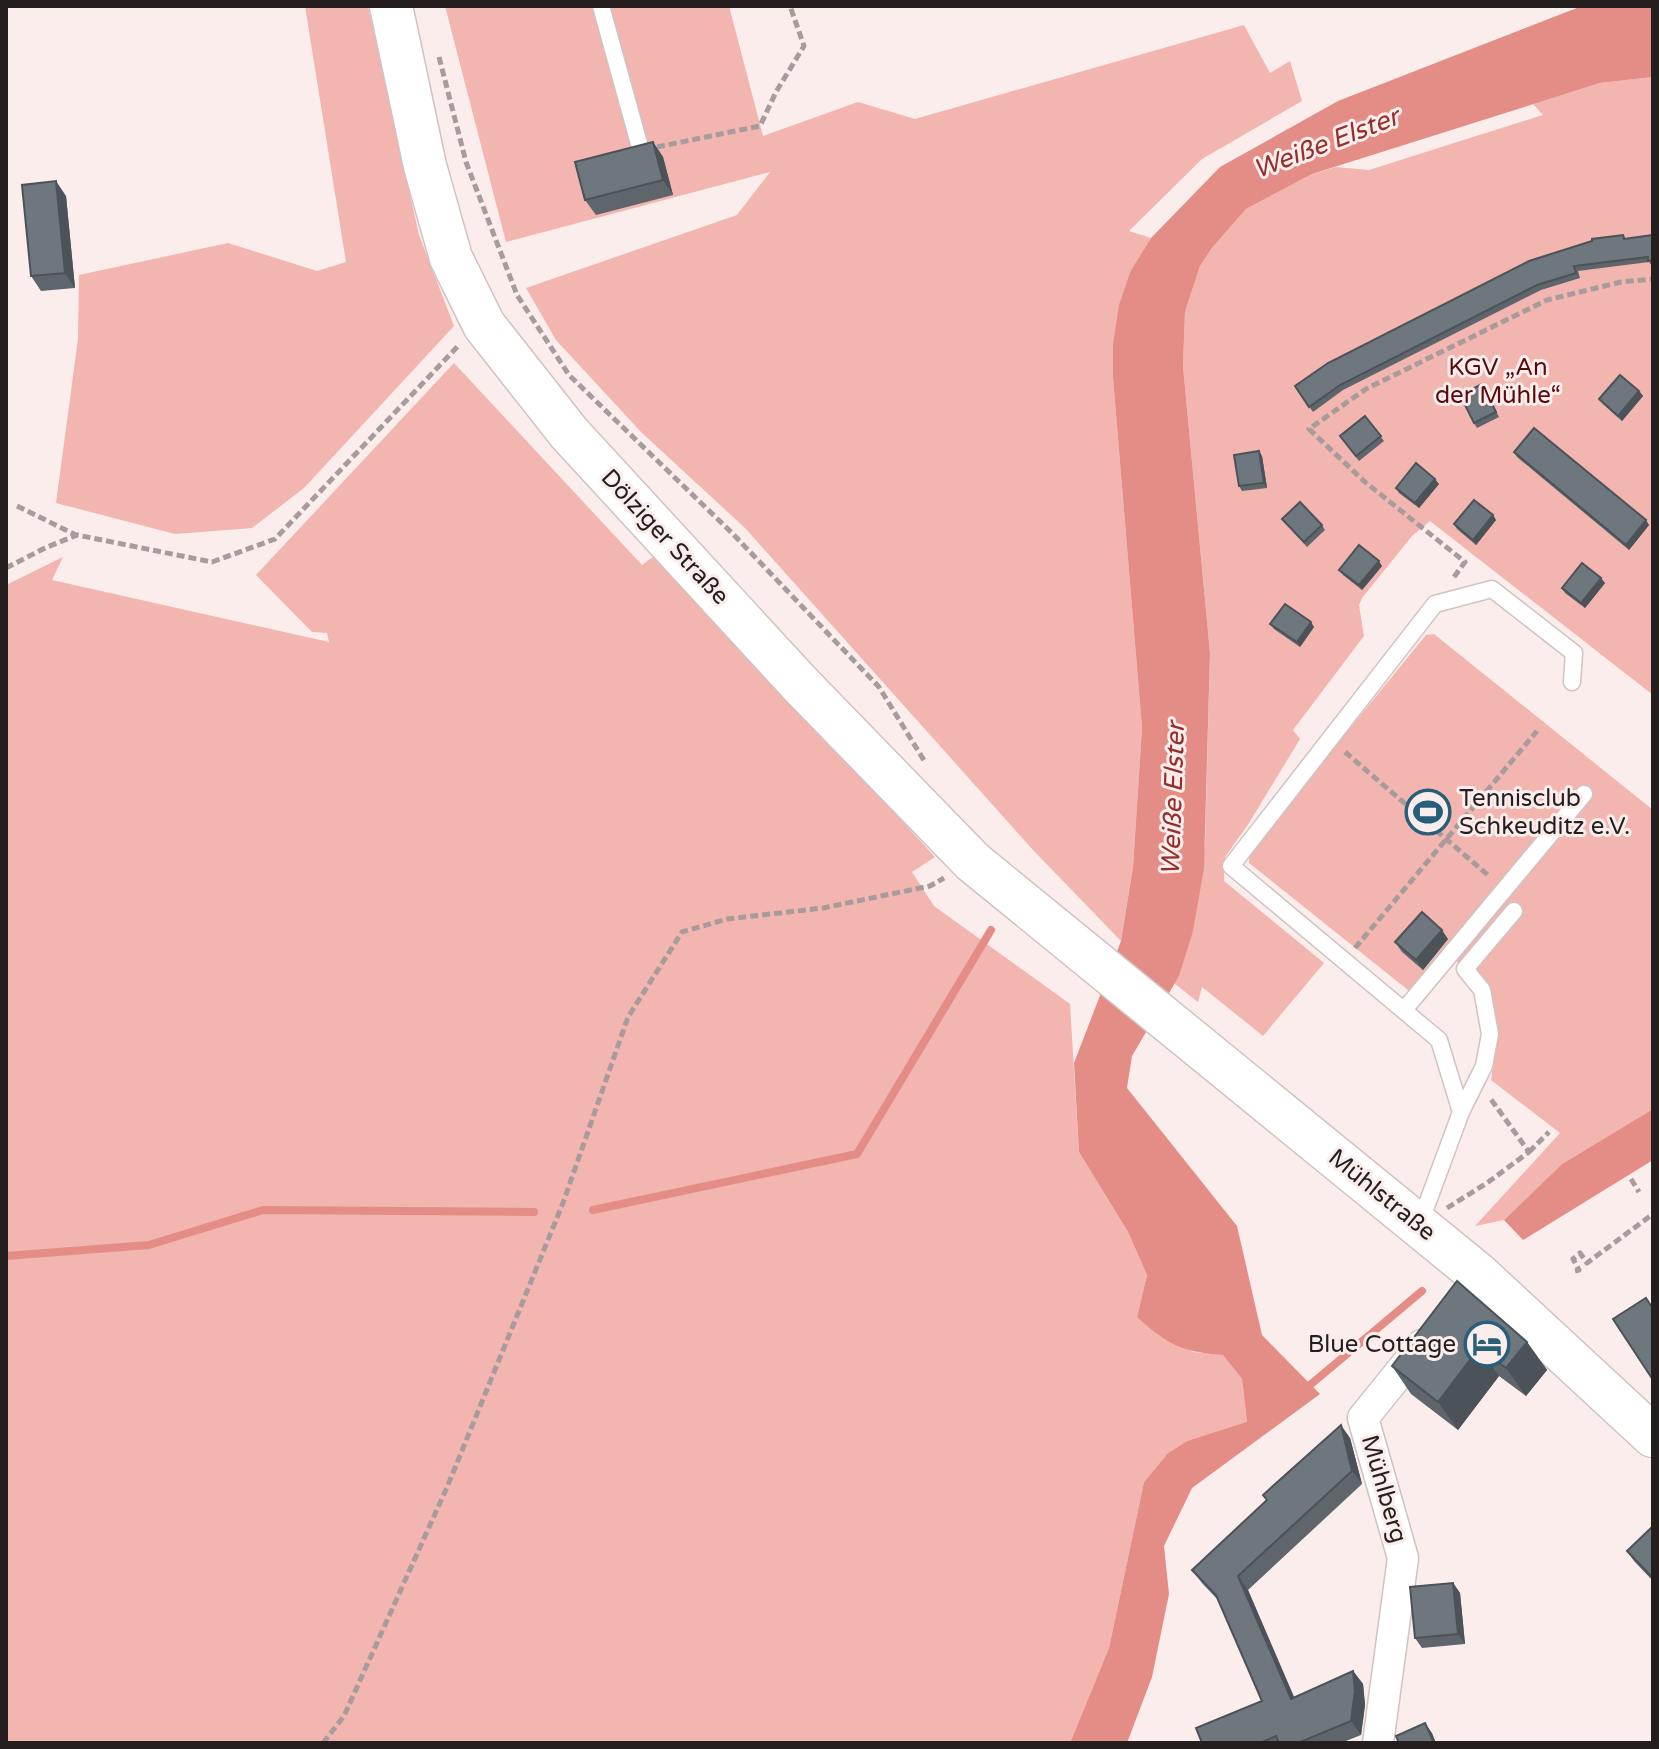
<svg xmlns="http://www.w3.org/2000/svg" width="1659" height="1749" font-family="'Varela Round',sans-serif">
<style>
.green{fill:#f2b5af}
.water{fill:#e48d86}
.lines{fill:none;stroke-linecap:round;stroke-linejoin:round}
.stream{stroke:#e48d86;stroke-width:8}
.lane-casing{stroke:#d0c3c1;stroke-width:19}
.street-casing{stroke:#d0c3c1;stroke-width:33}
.secondary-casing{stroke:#d0c3c1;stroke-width:45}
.path{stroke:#a79c9b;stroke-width:5;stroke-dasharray:8 4;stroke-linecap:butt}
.lane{stroke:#fff;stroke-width:16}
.street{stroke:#fff;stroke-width:30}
.secondary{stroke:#fff;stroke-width:42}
.wall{fill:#5e666c}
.shaded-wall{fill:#4c5358}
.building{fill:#6d777d;stroke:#4c5358;stroke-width:2}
.labels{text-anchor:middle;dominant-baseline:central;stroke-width:6;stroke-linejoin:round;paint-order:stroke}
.park-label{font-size:24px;fill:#590a0e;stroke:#fbedec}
.street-label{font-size:24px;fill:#241f1e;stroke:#fbedec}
.poi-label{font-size:24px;fill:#241f1e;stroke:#fbedec;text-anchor:start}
.water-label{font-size:26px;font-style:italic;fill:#942f2d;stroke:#fbedec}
</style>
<rect width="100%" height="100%" fill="#fbedec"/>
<path class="green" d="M305,6H368L419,235L454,326L304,488L252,528L175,534L56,503L78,339L79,275L228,243L317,271L346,262Z
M445,6H729L763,136L858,102L915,119L1244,25L1270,73L1290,61L1302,101L1202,159L1129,231L1151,238L1131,270L1113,378L1142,728L1133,867L1121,941L1033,850L745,528L641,432L556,340L526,288L737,215L770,172L506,242Z
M1653,77V695L1430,521L1412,536L1362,598L1359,605L1364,636L1293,730L1300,739L1249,823L1225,857L1224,881L1324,963L1263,1036L1202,987L1198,1002L1174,983L1179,976L1205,845L1210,653L1183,366L1185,312L1200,266L1212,248L1246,209L1312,174L1336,167L1369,170L1543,115L1533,104L1600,83Z
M454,363L642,565L657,554L935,857L912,872L934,906L1070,1004L1079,1152L1128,1232L1147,1275L1137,1317L1193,1352L1223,1355L1242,1379L1247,1423L1187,1441L1168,1453L1144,1482L1109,1648L1070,1743H6V585L63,557L52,580L329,642L327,633L312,632L256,575Z
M1434,634L1653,810V1109L1562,1164L1504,1220L1475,1226L1560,1133L1491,1080C1497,1047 1494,1015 1487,983L1456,961L1423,1002L1249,863V852L1426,635Z"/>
<path class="water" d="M1582,6H1653V77L1600,83L1312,174L1246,209L1212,248L1200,266L1185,312L1183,366L1210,653L1204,868L1193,931L1179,976L1132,1056L1127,1088L1237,1226L1262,1335L1320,1394L1192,1488L1164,1546L1169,1594L1152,1677L1127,1743H1070L1109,1648L1144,1482L1168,1453L1187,1441L1247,1422L1242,1379L1223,1355C1182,1352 1168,1345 1137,1317L1147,1275L1128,1232L1079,1152L1074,1063L1121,941L1133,867L1142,728L1113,378V344L1119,305L1131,270L1151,238L1220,167L1338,101Z
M1653,1109V1160L1523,1240L1504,1220L1562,1164Z"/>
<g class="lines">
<path class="stream" d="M593,1210L857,1154L991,930
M6,1256L149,1245L263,1210L534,1212
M1304,1390L1422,1291"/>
<g class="lane-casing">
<path id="lane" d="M601,6L641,151
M1404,1010L1584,794
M1461,1112L1484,1066L1490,1034L1482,990L1465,969L1514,911
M1420,1223L1461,1112L1439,1040L1231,866L1435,604L1492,589L1574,653L1572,682"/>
</g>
<g class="street-casing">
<path id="street" d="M1378,1743L1403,1558L1363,1418L1422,1345"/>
</g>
<g class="secondary-casing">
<path id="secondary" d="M391,6L425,166L451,258L484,325L569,433L800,684L973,862L1478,1274L1653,1436"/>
</g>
<path class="path" d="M439,57L466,162L517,295L569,375L732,533L879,687L925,762
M657,147L760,126L776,92L804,46L790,6
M17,506L76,535
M6,568L45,548L77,535L212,562L275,539L459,345
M1454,577L1465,562L1365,482L1309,429L1366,389L1547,300L1621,282L1653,279
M1345,752L1489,876
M1355,948L1537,731
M1529,1152L1549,1132
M1631,1179L1639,1192
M1447,1208L1487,1183L1529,1152L1490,1098
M1575,1271L1579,1270L1573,1259L1580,1253L1587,1263L1653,1214
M323,1743L344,1716L448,1485L563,1203L628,1017L682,932L727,919L823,908L930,886L944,878"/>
<use href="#lane" class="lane"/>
<use href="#street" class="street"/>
<use href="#secondary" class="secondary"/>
</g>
<path class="wall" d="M653,142L663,157L673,195L596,215L585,200Z
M66,196L75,288L41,291L31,276Z
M1623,235L1626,239L1653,235V266H1652L1649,262L1578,271L1580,278L1541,290L1343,390L1313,412L1295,386Z
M1482,384L1499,417L1477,428L1474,423Z
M1639,391L1643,396L1622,421L1603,404L1599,399Z
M1365,416L1384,441L1359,461L1340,436Z
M1514,452L1649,525L1629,550L1517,457Z
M1262,456L1267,488L1242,491L1239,486Z
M1439,484L1419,508L1399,493L1396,488Z
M1493,515L1496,520L1476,545L1457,529L1454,524Z
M1282,519L1322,525L1325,530L1307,547Z
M1382,566L1362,590L1343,575L1339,570Z
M1605,583L1585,608L1565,593L1562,588Z
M1270,624L1314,627L1300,647L1274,629Z
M1448,939L1423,970L1402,952L1395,942Z
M1457,1281L1527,1342L1547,1370L1526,1396L1499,1376L1458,1430L1411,1394L1392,1366Z
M1350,1438L1362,1484L1248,1590L1294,1698L1353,1671L1363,1684L1365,1705L1361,1735L1341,1743H1202L1262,1701L1219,1601L1202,1583L1192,1570Z
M1653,1526V1581L1634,1561L1627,1551Z
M1453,1583L1460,1593L1465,1644L1422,1648L1415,1638Z"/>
<path class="shaded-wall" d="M653,142L663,157L673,195L663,180Z
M56,181L66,196L75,288L65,273Z
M1639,391L1643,396L1622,421L1618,416Z
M1259,451L1262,456L1267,488L1264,483Z
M1435,479L1439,484L1419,508L1415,503Z
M1493,515L1496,520L1476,545L1473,540Z
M1646,520L1649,525L1629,550L1626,545Z
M1379,561L1382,566L1362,590L1359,585Z
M1601,578L1605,583L1585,608L1581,603Z
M1311,622L1314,627L1300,647L1297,642Z
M1442,930L1448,939L1423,970L1416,960Z
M1527,1342L1547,1370L1526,1396L1506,1368Z
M1479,1348L1499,1376L1458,1430L1438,1402Z
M1341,1425L1350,1438L1362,1484L1352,1471Z
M1238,1576L1248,1590L1301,1713L1291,1699Z
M1453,1583L1460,1593L1465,1644L1458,1634Z
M1353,1671L1363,1684L1365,1705L1361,1735L1351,1721Z
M1425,1723L1432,1733L1436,1743H1434Z"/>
<path class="building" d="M653,142L663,180L585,200L575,162Z
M56,181L65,273L31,276L22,185Z
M1623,235L1624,239L1653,235V260L1648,261V257L1574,266L1576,273L1537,285L1340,385L1309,407L1295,386L1328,363L1529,261L1592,241V239Z
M1620,375L1639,391L1618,416L1599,399Z
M1482,384L1496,412L1474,423L1460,395Z
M1365,416L1381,436L1356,456L1340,436Z
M1534,428L1646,520L1626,545L1514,452Z
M1259,451L1264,483L1239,486L1234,455Z
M1416,463L1435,479L1415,503L1396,488Z
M1474,500L1493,515L1473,540L1454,524Z
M1300,502L1322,525L1304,542L1282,519Z
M1359,545L1379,561L1359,585L1339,570Z
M1582,563L1601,578L1581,603L1562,588Z
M1285,604L1311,622L1297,642L1270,624Z
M1422,912L1442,930L1416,960L1395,942Z
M1457,1281L1527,1342L1506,1368L1479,1348L1438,1402L1392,1366Z
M1646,1298L1653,1309V1380L1613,1319Z
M1341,1425L1352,1471L1238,1576L1291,1699L1353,1671L1355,1691L1351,1721L1298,1743H1279L1276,1736L1260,1743H1202L1196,1728L1262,1701L1216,1595L1192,1570L1267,1500L1263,1495Z
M1653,1526V1578L1627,1551Z
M1453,1583L1458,1634L1415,1638L1410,1587Z
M1425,1723L1434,1743H1399L1396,1736Z"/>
<defs>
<g id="stadium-ring" transform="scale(2.3)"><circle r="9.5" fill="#fbedec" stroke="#275e79" stroke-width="1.5"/><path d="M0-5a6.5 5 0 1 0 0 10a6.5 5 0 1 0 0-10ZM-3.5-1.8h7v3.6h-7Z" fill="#275e79"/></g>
<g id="hotel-ring" transform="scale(2.3)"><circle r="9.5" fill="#fbedec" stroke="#275e79" stroke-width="1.5"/><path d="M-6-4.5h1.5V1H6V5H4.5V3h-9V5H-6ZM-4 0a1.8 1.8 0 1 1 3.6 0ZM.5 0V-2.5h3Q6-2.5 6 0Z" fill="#275e79"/></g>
</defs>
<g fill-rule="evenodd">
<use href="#stadium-ring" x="1428" y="812"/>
<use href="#hotel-ring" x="1487" y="1344"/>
</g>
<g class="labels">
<g class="park-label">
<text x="1498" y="367">KGV „An<tspan x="1498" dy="28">der Mühle“</tspan></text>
</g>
<g class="street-label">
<text transform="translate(665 537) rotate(47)">Dölziger Straße</text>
<text transform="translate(1382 1195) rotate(39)">Mühlstraße</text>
<text transform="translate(1384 1489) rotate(74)">Mühlberg</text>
</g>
<g class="poi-label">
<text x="1459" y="798">Tennisclub<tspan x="1459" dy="28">Schkeuditz e.V.</tspan></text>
<text x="1456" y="1344" text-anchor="end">Blue Cottage</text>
</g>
<g class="water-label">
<text transform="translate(1326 143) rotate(-21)">Weiße Elster</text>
<text transform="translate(1173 799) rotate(-88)">Weiße Elster</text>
</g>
</g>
<rect width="1659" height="1749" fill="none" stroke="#241f1e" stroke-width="16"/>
</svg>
